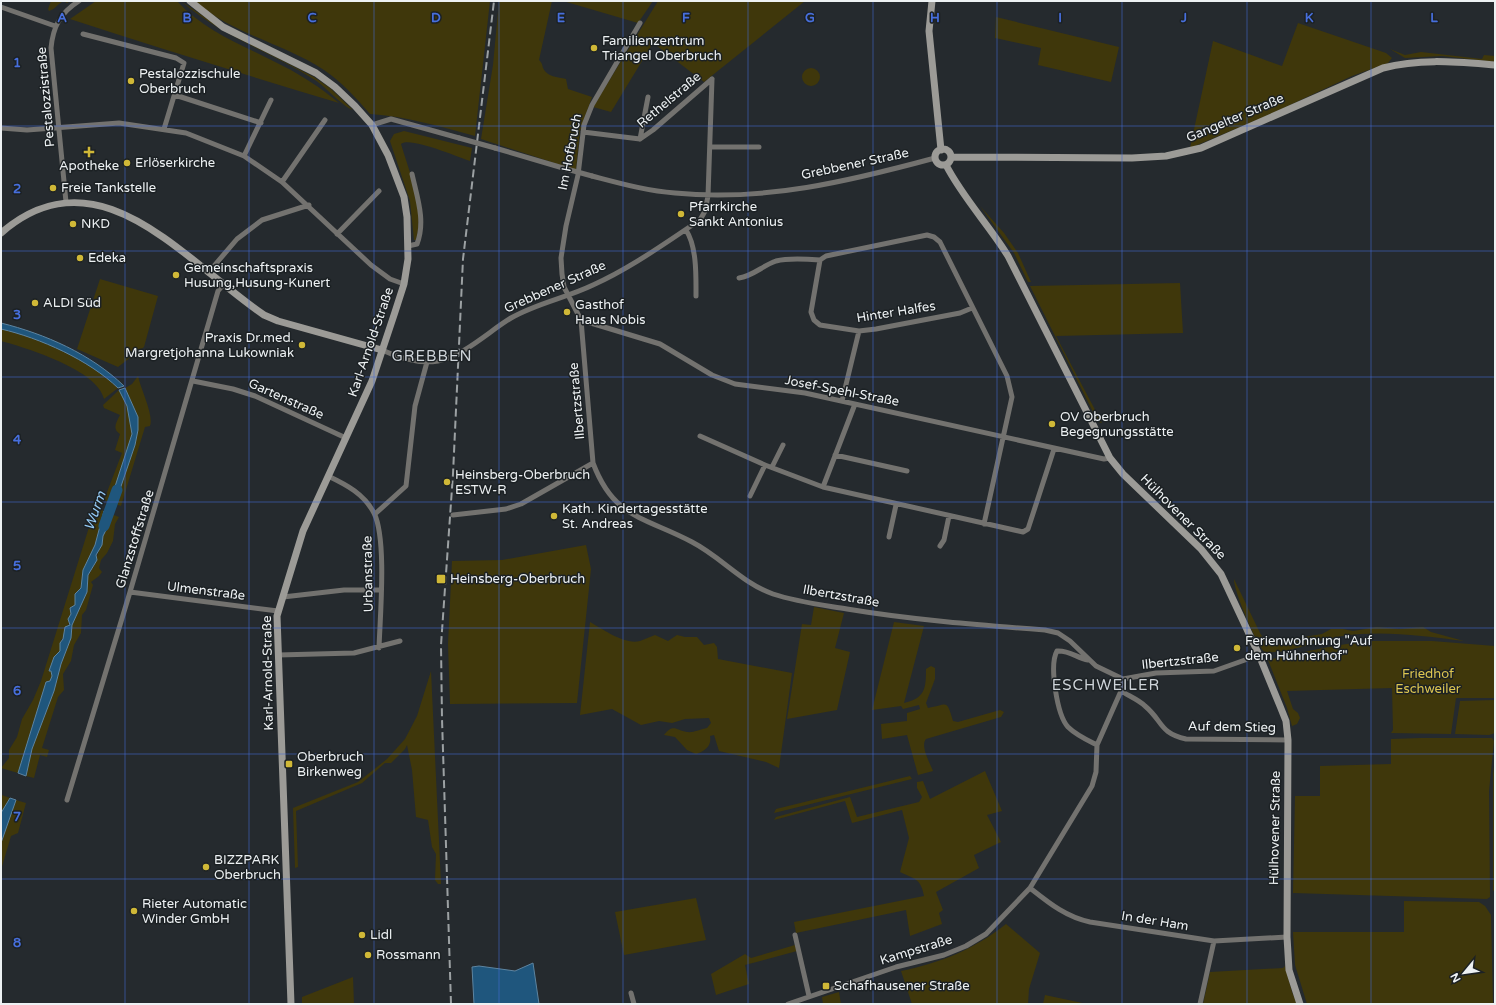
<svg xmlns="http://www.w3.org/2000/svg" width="1496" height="1005" font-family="'Varela Round',sans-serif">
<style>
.green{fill:#3f370b}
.water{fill:#1f567d;stroke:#5d84a0}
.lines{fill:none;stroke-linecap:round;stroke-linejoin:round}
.river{stroke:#1f567d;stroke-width:11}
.street{stroke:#73726f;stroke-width:5}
.secondary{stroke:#9c9b97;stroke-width:7}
.rail{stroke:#9ca1a3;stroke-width:2;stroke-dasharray:8 4;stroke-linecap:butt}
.street-bridge{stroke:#73726f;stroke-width:5}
.grid{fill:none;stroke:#476fdd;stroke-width:1;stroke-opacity:0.55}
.poi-dot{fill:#d0b837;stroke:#1c2124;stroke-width:1.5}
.labels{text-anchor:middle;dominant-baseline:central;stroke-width:3;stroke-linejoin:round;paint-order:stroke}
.poi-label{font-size:13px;fill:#edf1f3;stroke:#1c2124;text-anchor:start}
.street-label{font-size:13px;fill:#edf1f3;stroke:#1c2124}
.park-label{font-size:13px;fill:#dcc550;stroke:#1c2124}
.water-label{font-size:14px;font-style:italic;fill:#95cbf6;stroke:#1c2124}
.quarter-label{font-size:15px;letter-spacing:1px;fill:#ced4d9;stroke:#1c2124}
.grid-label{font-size:13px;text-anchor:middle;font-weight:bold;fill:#476fdd;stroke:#1c2124;stroke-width:3;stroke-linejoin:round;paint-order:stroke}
</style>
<rect width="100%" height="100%" fill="#252a2e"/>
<path class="green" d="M51,1H70L67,3L64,1C58,3 56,9 49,11L48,9Z
M96,1H177C205,32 247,47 283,66C303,76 321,88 339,103C249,76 159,48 70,19Z
M181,1L225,31L314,77L330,88L353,110C343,107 326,87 315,80C271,52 221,36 181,1Z
M195,1H490L475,136C441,127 406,116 370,114C356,98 342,82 324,70C283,43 232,34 195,1Z
M499,1H552L539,60C542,63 542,64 543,68C547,77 558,77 566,79L568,89L592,97L580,131L576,170L481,139L493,65Z
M563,1H653L638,23Z
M658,1H805L704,82L653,43L611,112L593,107Z
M996,17L1119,47L1111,82L1038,65L1041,48L995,38Z
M1298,23L1386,53L1392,58L1388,63L1352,76L1266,116L1190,148L1213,41L1282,66Z
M1390,49L1405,55L1421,52L1482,59L1484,55L1495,56V62L1442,56L1405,58Z
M802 77a9 9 0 1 1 18 0a9 9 0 1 1-18 0Z
M404,131L472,148L470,161C458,157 409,136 401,144C410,174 425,209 416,240H414L410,201L390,141L394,134Z
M980,206L1004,233L1018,253L1031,282H1028L1014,253Z
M100,279L158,296L144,347L118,367L77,349Z
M1180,283L1183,333L1056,336L1102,423L1098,422L1030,286Z
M1,329C40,337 89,360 118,388L104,399C98,370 27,348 1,341Z
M138,376C141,390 154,415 150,426L145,427L121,506L115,504L135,445L138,430V417L125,388L132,384Z
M119,390L126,400L131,421L132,434L110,502L104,500L122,453L115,450L120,434C112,429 116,423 120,415L104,408L103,405Z
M95,508L104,511L95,545L83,570L81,588L75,594V606L70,608C72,617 70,624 64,631L65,636L61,640L60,651L51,671L52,676L50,681L46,682L18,773L1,768L9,758V750L17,737L22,719L33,700L41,681Z
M111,514L119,517L115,524L113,541L107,553L101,560L99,568L102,572L99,576L91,582L93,585L86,610L82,615L81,633L74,645L71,661L63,674L64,690L58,697L42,748L49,750L47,757L40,755L34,778L26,776L32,749L54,691L61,664L71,638L72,625L87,592L88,576L95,564L104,532L110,522L109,517Z
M586,545L591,569L577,703L450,704L448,644L452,561L502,560Z
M1234,579L1260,633L1266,642L1270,644L1277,645L1304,637L1322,634L1331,629H1343L1353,631L1377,627L1399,629L1423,627L1431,632L1464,641C1423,636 1383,630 1342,636C1317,640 1291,654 1265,652C1257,646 1233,589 1234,579Z
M814,607L844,613L835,648L850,652L837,710L787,719L802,624L811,625Z
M590,622C603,629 624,645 640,641C645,639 650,637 655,635L668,641L677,635L685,637H697L704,645L714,643L717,647L718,659L792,673L779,768L766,762L719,751L714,735L710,736C712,746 705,751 696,754L687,750L675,737L664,735C673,723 676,730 687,732C693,733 701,729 707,728L711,723L709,718L685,719L672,723L659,721L641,725L612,709L580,715Z
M894,622L924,626L904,703C925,698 926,689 926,669L931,666L935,668V679L926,703L928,708C948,705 946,698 953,721L958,722L1000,710L1004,712L1001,717L926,739C920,746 930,763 933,771L918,775L907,735L882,739L881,724L907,721V713L920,709L919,705L903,709L901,706L872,710Z
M1373,641H1432L1495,646V698H1456L1451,734L1391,733L1393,730L1392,688L1287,691L1293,709L1298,713L1300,718L1297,724L1292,726L1287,708L1268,660C1303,652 1337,644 1373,641Z
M431,671L441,884H438L435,880L436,854L432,847L428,820L416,817L412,770L407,745L405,749L391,763H385L362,783L296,811L298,867L295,868L293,808L358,782L387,759L405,739L417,716Z
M1495,700V733L1489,735L1455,734L1460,701Z
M1421,738H1492L1494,741L1489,791L1490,897L1487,899L1293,893L1295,796H1320V766L1391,764V739Z
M1495,759V893L1493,890V774Z
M985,771L1002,811L987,815L1001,842L974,855L979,868L936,892L943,910L939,913L942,924L910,936L906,910L796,933L794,922L924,896C921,878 914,879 900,872L909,838L902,810L852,823L845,801L774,820L776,817L850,797L857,817L919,802L922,797L917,788V782L923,781L930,799Z
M910,776L912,779L774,813L776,809Z
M2,795L10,798L1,813V796Z
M16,800L26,803L18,833L11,836L1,870V843Z
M696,898L706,940L624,955L615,912Z
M1404,901L1479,902L1485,906L1491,915L1493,1004H1307L1295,965L1293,932H1404Z
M1006,924L1040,953L1029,989L1028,1004H912L901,971C940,963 975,949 1006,924Z
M795,945L797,951L745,965L749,984L716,995L711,974L745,954L751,958Z
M1285,966L1292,992L1297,1004H1203L1210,972L1283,968Z
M353,977L354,1004H302V997Z
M839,992L841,1004H823L822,997Z
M1045,995L1087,1004H1043Z"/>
<path class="water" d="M1,323C45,334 91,354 124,386L118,388C89,360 40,338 1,329Z
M125,388L138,417V430L135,445L115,504L110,502L132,434L127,406L119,390Z
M104,511L111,514L109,517L110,522L103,536L102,545L96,555L97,560L88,575L87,592L72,625L71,638L61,664L54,691L32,749L26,776L18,773L46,682L50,681L52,676L51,671H49L54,657L60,651V643L63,639L65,627L70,625L68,619L71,614L70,608L75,605V594L81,588L83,570L95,545Z
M10,798L16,800L1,843V813Z
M533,963L539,1004H474L472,967L479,966L515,971Z"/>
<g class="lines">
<path class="river" d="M104,526L117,490"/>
<path class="street" d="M1,7L55,26
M640,23L592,105L584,125L578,175L566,226L561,258L562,274L564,287L581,320L593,463C614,519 645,517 692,542C721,557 742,583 773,594C797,602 823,605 847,609C913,620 979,625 1045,630L1058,633L1070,641L1096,666L1123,679L1156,673L1214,671L1259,655
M83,34L176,58L184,63L164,129
M175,95L261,123
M372,125L391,119L459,138
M1,128L27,130L119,123L186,133L244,156L282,182L371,265L390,279L404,284
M583,132L640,139
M640,139L653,130L712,79
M640,139L648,97
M710,147H759
M495,148L563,168
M244,156L271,100
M592,176C619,183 647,191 675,193C764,202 850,181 935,158
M282,182L325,120
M66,202L51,48C53,27 60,13 79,1
M686,230C697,247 696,276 696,296
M337,234L379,191
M408,246L417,244C426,221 417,197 412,174
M208,273L237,239L262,220L309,205
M739,278C753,276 762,266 776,261C787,258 808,259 820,260
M972,308L960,313L876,329L859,331L820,325L814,320L811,312L820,260L826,256L927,235L934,237L940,242L1007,376L1012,397L984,524
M581,320L660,344L712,375L735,384L805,393L1104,459L1110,458
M382,350C399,358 420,364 438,361C465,355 488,332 511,318C537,303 566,298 593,285C631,268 665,243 700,220L705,211L708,196L712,79
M193,381L233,389L255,396L346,438
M842,401L859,331
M855,404L823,487L1023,532L1028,529L1054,449
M700,436L765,465L823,487
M835,455L907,471
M772,467L783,445
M328,476C347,485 364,494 374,513C387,539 380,617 379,648
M750,496L765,465
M375,514L406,486L415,406L427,362
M453,515L506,509L521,504L593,463
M889,537L896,505
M940,546L944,540L949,516
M130,592L278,611
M283,597L344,590H380
M278,655L354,653L400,641
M1088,660C1077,658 1069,650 1057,651C1049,665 1057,715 1068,727C1076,735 1087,740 1097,745
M1121,691C1129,696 1139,700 1145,706C1163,721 1159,733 1186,739L1288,740
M67,800L130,592L218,291L223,285
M1030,888C1049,903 1066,917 1090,922L1214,941L1287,937
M795,935L809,996
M631,993L634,1004
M788,1004L896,967L944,955L966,946L986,934L1030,888L1092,786L1096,772L1097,745L1121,691L1123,679
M1200,1004L1214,941"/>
<path class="secondary" d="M190,1L223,27L316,73L335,87L355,106L372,125L388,155L404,197L407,217L408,259L404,284L395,312L372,381L303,531L277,616L291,1004
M932,1L929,31L941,150
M935 157a8 8 0 1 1 16 0a8 8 0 1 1-16 0Z
M951,157L1132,158L1166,156L1201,148L1383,68C1421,58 1457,62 1495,65
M946,165C963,198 989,225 1008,256L1110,458L1123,474L1201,549L1221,574L1259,655L1280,706L1286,721L1288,740L1287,937L1289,970L1300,1004
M1,233C99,148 185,262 264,315L278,321L382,350"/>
<path class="rail" d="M451,1004L442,719L441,645L453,474L463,259L494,1"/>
<path class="street-bridge" d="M459,138L495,148
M563,168L592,176"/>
</g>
<path class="grid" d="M125,1V1004M249,1V1004M374,1V1004M499,1V1004M623,1V1004M748,1V1004M873,1V1004M997,1V1004M1122,1V1004M1247,1V1004M1371,1V1004M1,126H1495M1,251H1495M1,377H1495M1,502H1495M1,628H1495M1,754H1495M1,879H1495"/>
<g class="poi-dot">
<circle cx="594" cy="48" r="4"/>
<circle cx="131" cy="81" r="4"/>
<path d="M87 146h4v4h4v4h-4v4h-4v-4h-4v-4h4z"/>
<circle cx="127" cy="163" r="4"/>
<circle cx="53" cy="188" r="4"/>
<circle cx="681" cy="214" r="4"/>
<circle cx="73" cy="224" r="4"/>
<circle cx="80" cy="258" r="4"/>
<circle cx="176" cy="275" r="4"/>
<circle cx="35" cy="303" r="4"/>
<circle cx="567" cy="312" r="4"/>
<circle cx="302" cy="345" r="4"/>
<circle cx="1052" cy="424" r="4"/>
<circle cx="447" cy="482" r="4"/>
<circle cx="554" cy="516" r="4"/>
<rect x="436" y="574" width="10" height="10" rx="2"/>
<circle cx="1237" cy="648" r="4"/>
<rect x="285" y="760" width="8" height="8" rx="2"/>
<circle cx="206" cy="867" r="4"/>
<circle cx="134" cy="911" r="4"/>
<circle cx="362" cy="935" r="4"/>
<circle cx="368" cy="955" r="4"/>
<rect x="822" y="982" width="8" height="8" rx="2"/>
</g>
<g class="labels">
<g class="poi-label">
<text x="602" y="41">Familienzentrum<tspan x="602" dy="15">Triangel Oberbruch</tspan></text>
<text x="139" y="74">Pestalozzischule<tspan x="139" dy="15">Oberbruch</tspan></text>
<text x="135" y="163">Erlöserkirche</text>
<text x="89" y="166" text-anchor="middle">Apotheke</text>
<text x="61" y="188">Freie Tankstelle</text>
<text x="689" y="207">Pfarrkirche<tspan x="689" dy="15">Sankt Antonius</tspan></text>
<text x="81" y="224">NKD</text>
<text x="88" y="258">Edeka</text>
<text x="184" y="268">Gemeinschaftspraxis<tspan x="184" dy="15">Husung,Husung-Kunert</tspan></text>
<text x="43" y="303">ALDI Süd</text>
<text x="575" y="305">Gasthof<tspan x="575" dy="15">Haus Nobis</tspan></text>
<text x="294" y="338" text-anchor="end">Praxis Dr.med.<tspan x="294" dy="15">Margretjohanna Lukowniak</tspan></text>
<text x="1060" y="417">OV Oberbruch<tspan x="1060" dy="15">Begegnungsstätte</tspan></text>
<text x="455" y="475">Heinsberg-Oberbruch<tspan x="455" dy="15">ESTW-R</tspan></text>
<text x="562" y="509">Kath. Kindertagesstätte<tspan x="562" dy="15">St. Andreas</tspan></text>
<text x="450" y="579">Heinsberg-Oberbruch</text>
<text x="1245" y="641">Ferienwohnung "Auf<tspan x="1245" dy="15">dem Hühnerhof"</tspan></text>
<text x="297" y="757">Oberbruch<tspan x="297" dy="15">Birkenweg</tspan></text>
<text x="214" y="860">BIZZPARK<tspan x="214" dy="15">Oberbruch</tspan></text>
<text x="142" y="904">Rieter Automatic<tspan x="142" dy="15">Winder GmbH</tspan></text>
<text x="370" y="935">Lidl</text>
<text x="376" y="955">Rossmann</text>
<text x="834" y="986">Schafhausener Straße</text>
</g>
<g class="street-label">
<text transform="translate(46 97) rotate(-95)">Pestalozzistraße</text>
<text transform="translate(669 100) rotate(-40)">Rethelstraße</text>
<text transform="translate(1235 118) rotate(-23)">Gangelter Straße</text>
<text transform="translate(570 152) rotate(-79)">Im Hofbruch</text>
<text transform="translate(855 164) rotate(-12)">Grebbener Straße</text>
<text transform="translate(555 287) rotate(-24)">Grebbener Straße</text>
<text transform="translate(896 312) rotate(-9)">Hinter Halfes</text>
<text transform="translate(371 342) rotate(-71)">Karl-Arnold-Straße</text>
<text transform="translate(842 391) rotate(11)">Josef-Spehl-Straße</text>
<text transform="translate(286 399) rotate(24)">Gartenstraße</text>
<text transform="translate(577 401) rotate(-95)">Ilbertzstraße</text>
<text transform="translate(1183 517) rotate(45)">Hülhovener Straße</text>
<text transform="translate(135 539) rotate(-73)">Glanzstoffstraße</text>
<text transform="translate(368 574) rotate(-91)">Urbanstraße</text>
<text transform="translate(206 591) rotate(7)">Ulmenstraße</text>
<text transform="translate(841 596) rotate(10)">Ilbertzstraße</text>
<text transform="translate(1180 661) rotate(-6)">Ilbertzstraße</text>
<text transform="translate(268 673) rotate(-91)">Karl-Arnold-Straße</text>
<text transform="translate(1232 727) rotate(1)">Auf dem Stieg</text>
<text transform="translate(1275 828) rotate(-89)">Hülhovener Straße</text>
<text transform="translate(1155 921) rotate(9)">In der Ham</text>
<text transform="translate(916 950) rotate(-17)">Kampstraße</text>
</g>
<g class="park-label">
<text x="1428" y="674">Friedhof<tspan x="1428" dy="15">Eschweiler</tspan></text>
</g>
<g class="water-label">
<text transform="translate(95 511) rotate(-71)">Wurm</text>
</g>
<g class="quarter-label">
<text x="432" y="356">GREBBEN</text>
<text x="1106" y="685">ESCHWEILER</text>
</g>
</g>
<g class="grid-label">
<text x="62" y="22">A</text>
<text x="187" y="22">B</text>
<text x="312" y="22">C</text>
<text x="436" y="22">D</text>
<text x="561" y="22">E</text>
<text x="686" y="22">F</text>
<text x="810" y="22">G</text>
<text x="935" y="22">H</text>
<text x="1060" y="22">I</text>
<text x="1184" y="22">J</text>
<text x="1309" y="22">K</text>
<text x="1434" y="22">L</text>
<text x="17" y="67">1</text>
<text x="17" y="193">2</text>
<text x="17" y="319">3</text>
<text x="17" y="444">4</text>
<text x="17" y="570">5</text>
<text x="17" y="695">6</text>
<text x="17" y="821">7</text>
<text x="17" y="947">8</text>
</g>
<rect width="1496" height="1005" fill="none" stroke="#edf1f3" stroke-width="4"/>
<g transform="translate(1464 973) rotate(241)" stroke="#1c2124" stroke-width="3" paint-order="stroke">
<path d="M0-3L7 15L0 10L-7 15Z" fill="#edf1f3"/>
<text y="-6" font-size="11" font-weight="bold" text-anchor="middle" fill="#edf1f3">N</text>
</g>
</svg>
